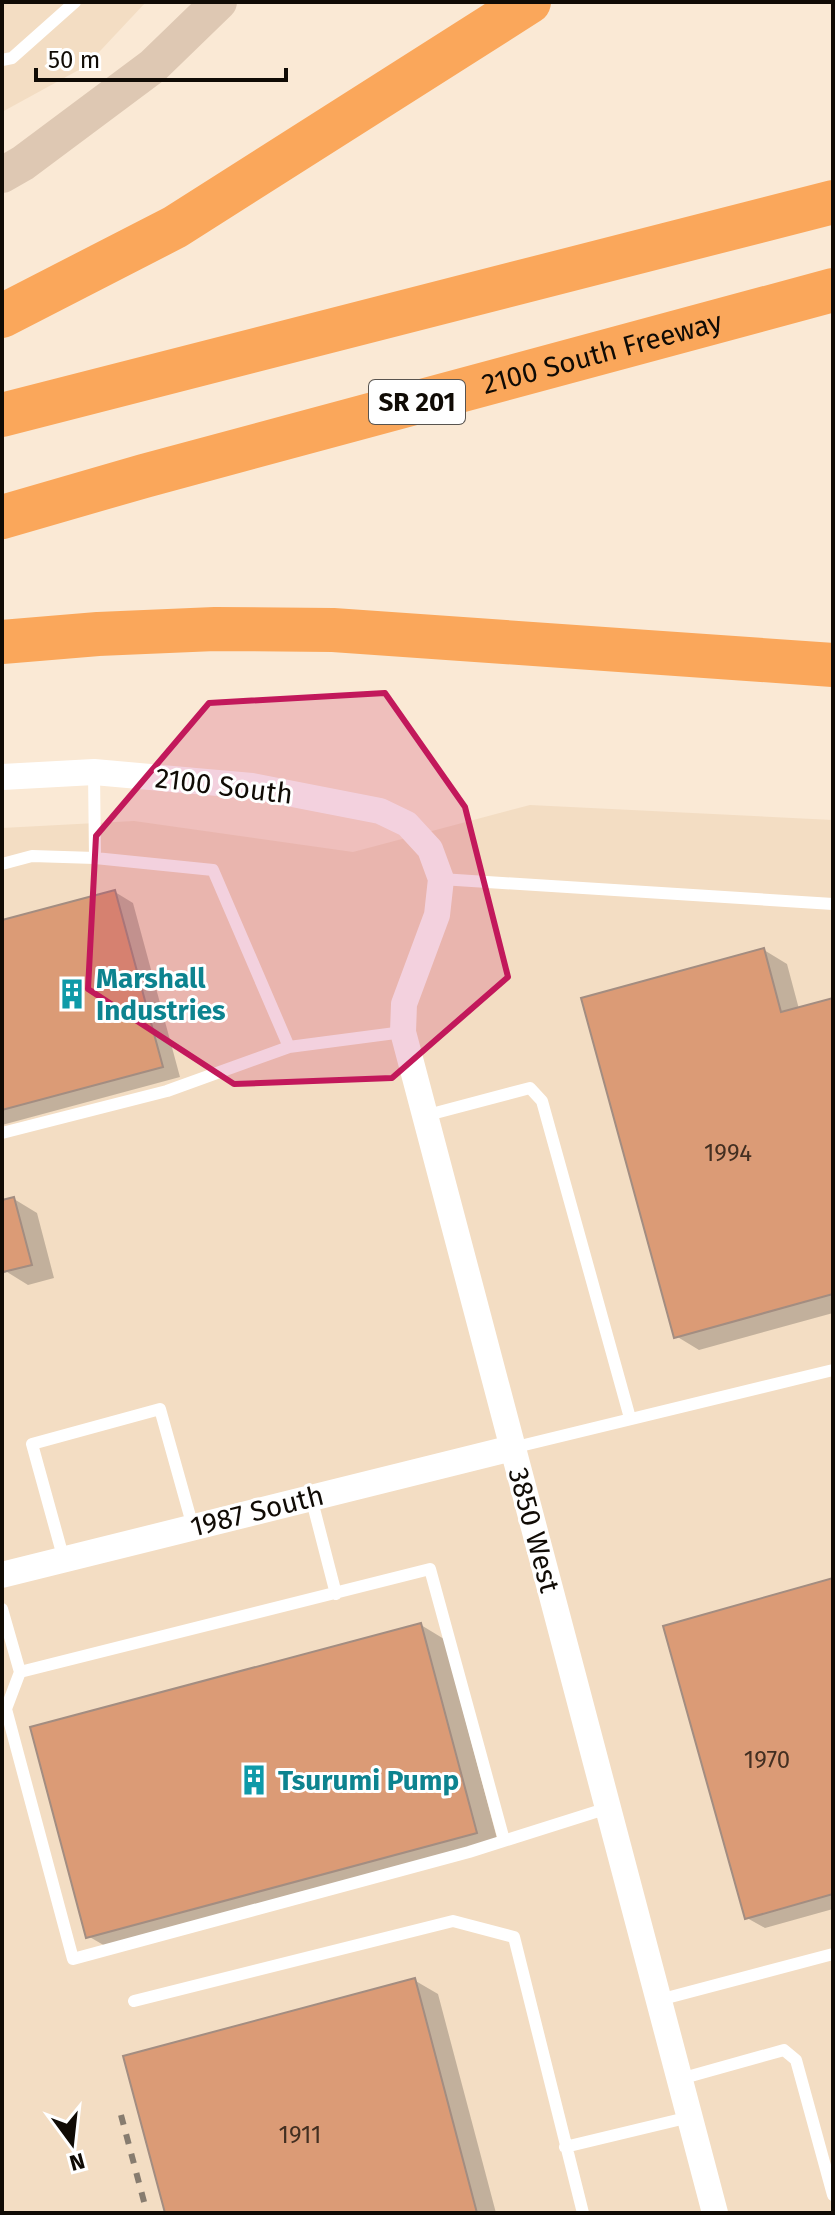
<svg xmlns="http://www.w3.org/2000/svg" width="835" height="2215" font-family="'Fira Sans',sans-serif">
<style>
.built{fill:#f3ddc3}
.shadow{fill:#0003}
.building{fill:#db9b76;stroke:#a38d81;stroke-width:2}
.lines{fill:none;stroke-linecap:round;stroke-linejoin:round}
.lane{stroke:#fff;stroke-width:12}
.street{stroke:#fff;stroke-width:26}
.secondary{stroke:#dec8b3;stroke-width:36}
.highway{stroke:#faa75b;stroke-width:44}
.rail{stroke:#877c6f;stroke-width:6;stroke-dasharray:10 10;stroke-linecap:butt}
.marked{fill:#c2185b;fill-opacity:0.2;stroke:#c2185b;stroke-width:6;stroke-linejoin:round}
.labels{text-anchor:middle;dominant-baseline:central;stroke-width:6;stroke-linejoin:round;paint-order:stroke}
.number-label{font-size:24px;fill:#432f21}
.shield{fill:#fff;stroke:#585450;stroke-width:2}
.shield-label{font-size:26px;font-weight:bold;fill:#100b05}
.street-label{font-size:28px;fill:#100b05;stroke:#fff}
.culture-label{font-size:28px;font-weight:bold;fill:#0d838f;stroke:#fff;text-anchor:start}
</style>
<rect width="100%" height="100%" fill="#fae9d5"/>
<path class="built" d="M2,2H146L86,66L2,112Z
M530,805L833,820V2213H2V828L134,821L353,852Z"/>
<path class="shadow" d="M115,892L133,903L180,1077L2,1125V922Z
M764,950L787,964L799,1009L833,1000V1313L699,1350L676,1336Z
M14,1199L37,1213L54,1278L28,1285L7,1272L2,1274V1203Z
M833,1580V1909L765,1928L747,1918Z
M421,1625L444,1639L499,1846L112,1950L88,1936Z
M414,1980L438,1994L496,2213H167Z"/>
<path class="building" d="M115,890L163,1067L2,1110V920Z
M764,948L781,1012L833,998V1294L674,1338L581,998Z
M14,1197L32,1265L3,1272L2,1200Z
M833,1578V1894L745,1919L663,1626Z
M421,1623L477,1833L86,1938L30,1727Z
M415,1978L477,2213H165L123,2056Z"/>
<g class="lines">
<path class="lane" d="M2,60L12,58L75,2
M94,772L95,858
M2,864L32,856L95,858L213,870L289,1047
M441,879L833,904
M424,1116L530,1088L542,1101L630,1418
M2,1133L167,1091L289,1047L403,1032
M512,1448L833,1370
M311,1497L336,1594
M64,1560L32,1444L160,1409L193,1527
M2,1609L20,1672
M504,1840L430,1569L20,1672L6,1709L73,1959L469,1852L608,1808
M659,2000L833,1954
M134,2001L453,1921L514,1937L583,2213
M680,2079L784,2050L796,2060L833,2195
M565,2147L690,2117"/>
<path class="street" d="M2,777L94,772L252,786L380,811L407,824L430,849L441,879L437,915L404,1004L403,1032L715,2213
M2,1575L512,1448"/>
<path class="secondary" d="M2,175L23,163L153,66L219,2"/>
<g class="highway">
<path d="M2,316L175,227L529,2"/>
<path d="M2,415L833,202"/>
<path id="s1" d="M2,517L144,476L833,290"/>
<path d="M2,642L98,634L215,629L333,630L833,665"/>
</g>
<path class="rail" d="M121,2115L147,2213"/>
</g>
<path class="marked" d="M385,693L465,807L508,977L392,1078L234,1084L88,989L96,836L209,703Z"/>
<defs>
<g id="building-bare" transform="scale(2.4)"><path d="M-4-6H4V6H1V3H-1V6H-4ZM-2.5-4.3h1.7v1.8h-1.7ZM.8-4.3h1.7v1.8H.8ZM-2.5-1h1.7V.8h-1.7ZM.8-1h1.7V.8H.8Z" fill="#0f9aa8" stroke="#fff" stroke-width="2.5" paint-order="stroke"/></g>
</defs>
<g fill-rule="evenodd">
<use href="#building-bare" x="72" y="994"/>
<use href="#building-bare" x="254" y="1780"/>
</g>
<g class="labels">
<g class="number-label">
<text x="728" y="1153">1994</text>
<text x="767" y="1760">1970</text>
<text x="300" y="2135">1911</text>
</g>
<rect class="shield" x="369" y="380" width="96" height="44" rx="6"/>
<g class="shield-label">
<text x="417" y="402">SR 201</text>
</g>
<g class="street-label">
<text stroke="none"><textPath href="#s1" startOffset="622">2100 South Freeway</textPath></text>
<text transform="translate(224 786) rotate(7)">2100 South</text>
<text transform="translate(257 1511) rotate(-14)">1987 South</text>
<text transform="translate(534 1530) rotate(75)">3850 West</text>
</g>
<g class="culture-label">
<text x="96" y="978">Marshall<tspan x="96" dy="32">Industries</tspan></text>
<text x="278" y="1780">Tsurumi Pump</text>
</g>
</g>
<rect width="835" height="2215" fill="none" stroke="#100b05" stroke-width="8"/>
<g transform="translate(72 2143) rotate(165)" stroke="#ffffff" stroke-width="6" paint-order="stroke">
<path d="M0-6L14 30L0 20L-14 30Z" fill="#100b05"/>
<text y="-12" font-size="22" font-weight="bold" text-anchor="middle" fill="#100b05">N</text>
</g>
<path d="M36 68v12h250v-12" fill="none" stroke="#100b05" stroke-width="4"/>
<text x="48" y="68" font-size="24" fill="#100b05" stroke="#ffffff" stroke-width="6" paint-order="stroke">50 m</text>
</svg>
